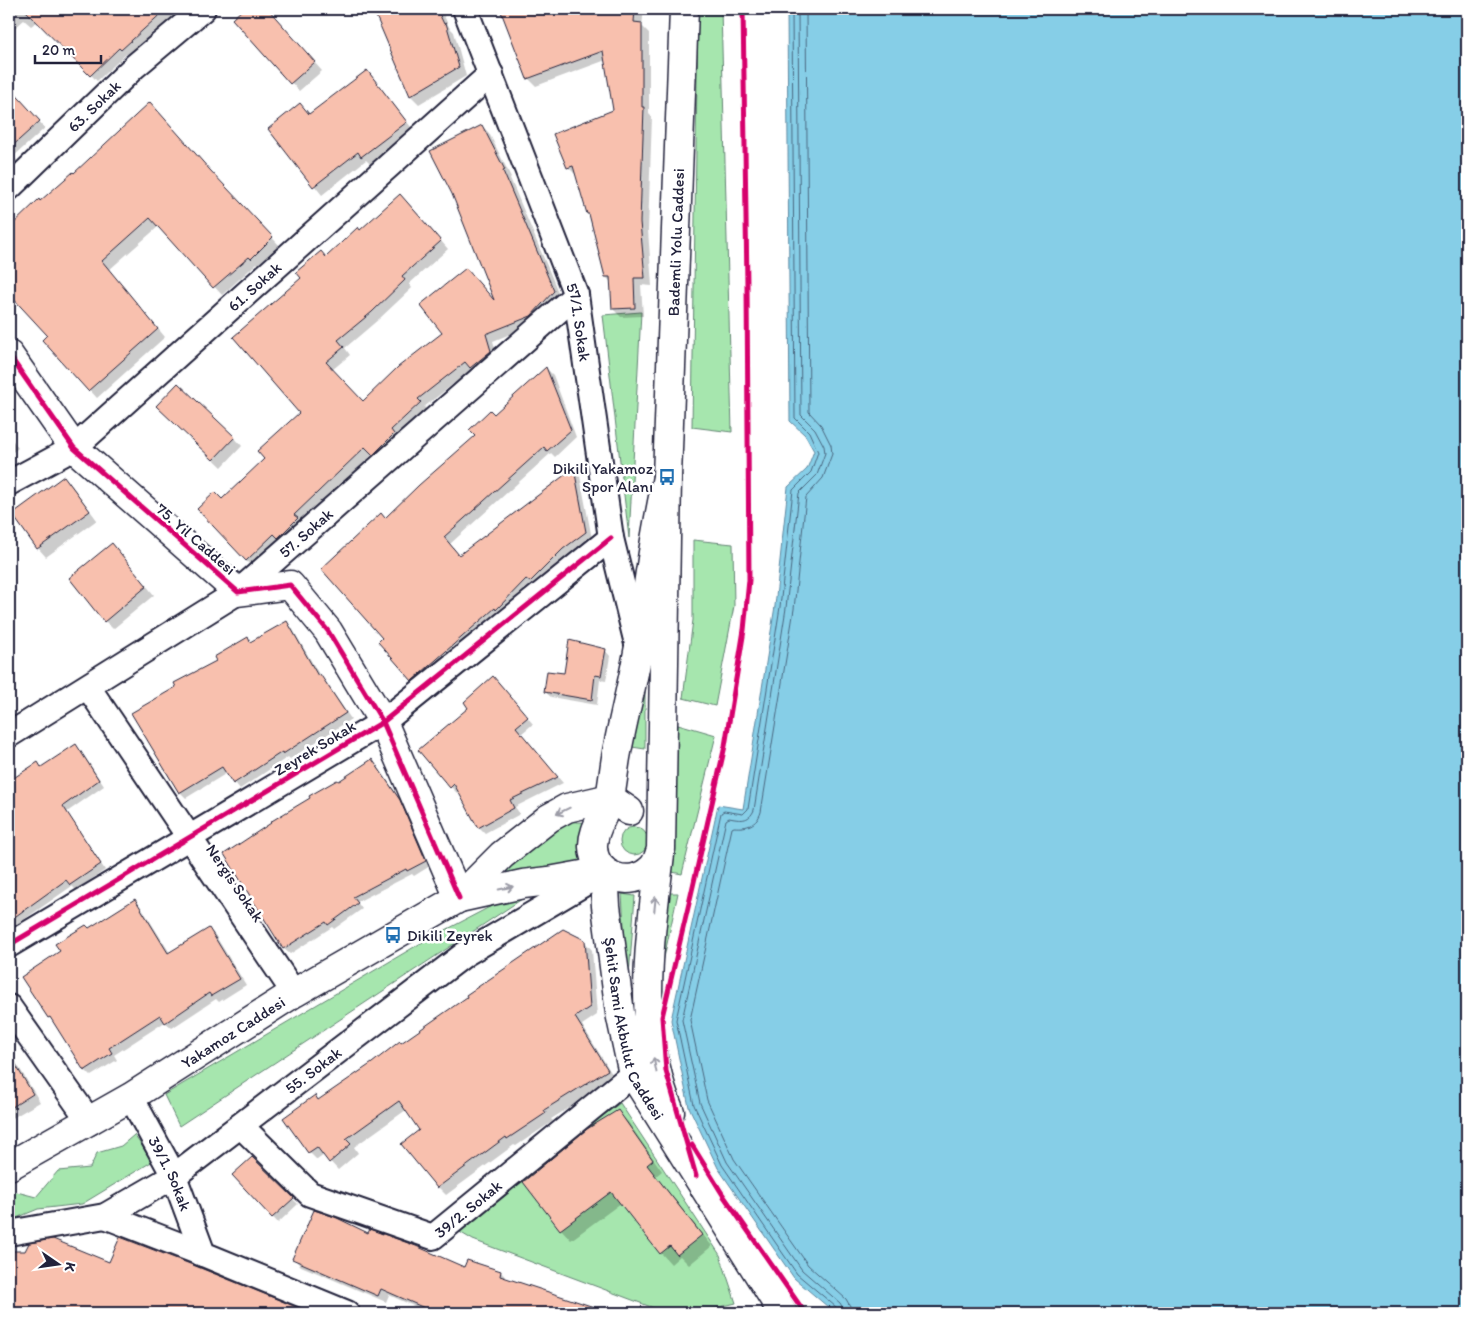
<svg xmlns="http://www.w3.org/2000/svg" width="1476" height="1322" font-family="Itim,sans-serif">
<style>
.green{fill:#a6e6ae;stroke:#648474}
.water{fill:#86cee7;stroke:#5e89a2}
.shadow{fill:#0003}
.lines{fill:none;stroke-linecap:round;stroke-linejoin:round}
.shore{stroke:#4a6780;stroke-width:1}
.building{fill:#f8c0ae;stroke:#22223b}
.minor-casing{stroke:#22223b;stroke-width:28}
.tertiary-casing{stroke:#22223b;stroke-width:31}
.secondary-casing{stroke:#22223b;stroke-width:31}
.minor{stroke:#fff;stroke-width:24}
.tertiary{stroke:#fff;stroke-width:28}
.secondary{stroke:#fff;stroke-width:28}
.cycleway-casing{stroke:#fff;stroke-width:8}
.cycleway{stroke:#d6006c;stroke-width:5}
.oneway{stroke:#9c9ca7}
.labels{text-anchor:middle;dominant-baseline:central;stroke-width:5;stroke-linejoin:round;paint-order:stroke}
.street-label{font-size:16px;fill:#22223b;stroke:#fff}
.poi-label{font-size:16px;fill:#22223b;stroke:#fff;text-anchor:end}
</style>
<rect width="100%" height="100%" fill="#fff"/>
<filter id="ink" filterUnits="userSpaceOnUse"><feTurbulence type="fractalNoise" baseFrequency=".02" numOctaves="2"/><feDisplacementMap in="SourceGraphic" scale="10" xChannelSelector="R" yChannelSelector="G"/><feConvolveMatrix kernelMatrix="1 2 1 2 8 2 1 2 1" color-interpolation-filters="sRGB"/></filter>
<g filter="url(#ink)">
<path class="green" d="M698,9H721L732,432L692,427Z
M641,312L629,538L603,315Z
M693,540L733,544L734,606L715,706L683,698L693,620Z
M645,684V749L632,747Z
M678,724L716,735L682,874L667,871Z
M567,821L589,823L586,864L490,881Z
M620 841a14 14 0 1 1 28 0a14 14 0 1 1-28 0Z
M522,890L525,897L179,1126L164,1095L421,943Z
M666,893H678L662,967Z
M622,894L635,896L628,990Z
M620,1103L720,1255L736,1303L696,1313H667L473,1240L453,1228Z
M134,1135L153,1161L82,1204L38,1209L9,1221V1193L13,1191L36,1197L58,1171L90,1168L97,1153L121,1146Z"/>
<path class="water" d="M787,9H1467V1313H835L794,1278L718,1168L689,1107L671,1020L718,805L743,809L775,606L788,487L807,469L814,451L805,435L790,421Z"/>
<path class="shadow" d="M9,9H172L178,16L159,34L155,30L128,56L126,54L97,81L38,21L31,26L24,20L9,33Z
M245,9H267L322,71L299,91L234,19Z
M374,9H441L449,27L454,32L466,76L419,104L411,96Z
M501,9H644L642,26L649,33V114L652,117L648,230L652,286L641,285L643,316L621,317L613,309L611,282L606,277L591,217L588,214L576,175L568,167L614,110L606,60L536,86L528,78Z
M367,71L375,80L414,131L370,164L366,160L322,195L269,129L310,115Z
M9,88L45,128L13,157L19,162L9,172Z
M482,126L489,133L511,177L510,178L561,299L538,323L493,341L498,358L478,374L472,369L424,407L427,410L381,461L373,454L254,568L246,561L222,500L265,459L301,413L326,258L361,232L408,203L448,249L409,284L412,288L379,319L345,348L350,355L332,370L363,402L497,304Z
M218,180L280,246L259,265L257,263L222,295L159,226L109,270L165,337L97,398L44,340L48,335L9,292V238L40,202Z
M546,368L553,375L576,437L555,457L551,453L450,544L460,556L574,470L580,476L592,539L569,556L537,588L534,584L504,615L420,686L413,680L384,638L386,519L477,436L494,416Z
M166,414L234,437L242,446L222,467Z
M9,435L18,448L9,455Z
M64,477L72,486L97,520L46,557L38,548Z
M120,553L154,595L113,629L105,621Z
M287,622L292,628L320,676L326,682L351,719L290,759L288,757L240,789L227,773L186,798L180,792L218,662L248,639L251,642Z
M605,650L610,656L606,681L600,680L597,705L551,697L545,692L565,675Z
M499,684L533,724L521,734L563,783L515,807L520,814L485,833L479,827L459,791L457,793L451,787Z
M75,746L81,751L104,786L67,812L105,870L76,890L72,886L9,930V784L38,764L42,768Z
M372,760L377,765L405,806L430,866L414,876L412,874L357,902L362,909L334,929L332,927L290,954L284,949L225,854Z
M134,901L141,907L170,953L209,929L215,935L246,985L219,1002L216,999L172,1028L165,1022L114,1055L117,1060L91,1076L85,1070L56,1024L49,1017L61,951L89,929Z
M584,941L592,950L597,1015L582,1025L615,1079L551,1119L553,1121L516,1146L514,1145L446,1195L438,1187L421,1130L406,1110L354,1147L358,1153L338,1170L324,1155L317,1160L309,1152L315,1096L319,1101L401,1044Z
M9,1051L40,1102L9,1120Z
M617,1111L628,1122L662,1171L656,1176L712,1246L689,1265L680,1256L671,1264L661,1253L621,1203L571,1240L561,1229L525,1182Z
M252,1158L298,1204L278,1223L234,1175Z
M369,1234L465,1269L501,1272L508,1280L605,1313L606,1309L621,1313H429L389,1295L386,1302L301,1266L293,1258Z
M121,1238L307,1313H9V1252L26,1253L110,1264Z"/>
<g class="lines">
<path class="shore" d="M792,9L795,418L809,432L818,452L811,472L793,490L780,607L748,809L743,814L724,811L721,813L676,1020L694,1105L722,1165L797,1274L836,1307L837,1313
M798,9L801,415L815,429L824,446L825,453L817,475L799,493L786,608L754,810C749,822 740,820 729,818L726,820L682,1020L700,1103L727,1162L802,1270L840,1303L843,1308L844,1313
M806,9L809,412L821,425L831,445L832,454L823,478L806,497L794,609L761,812C757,825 747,828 734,827L732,828L690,1020L707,1100L734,1159L808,1265L846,1299L850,1306L851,1313"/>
</g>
<path class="building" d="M24,9H166L121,50L119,48L90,76Z
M243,9H268L315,62L290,84L232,19Z
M373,9H437L444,24L446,23L459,67L410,96Z
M500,9H635L634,22L642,23V107H644L640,222L645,278H634L635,308L612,309L610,277H605L589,214H587L573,166L567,168L553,134L613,110L603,51L527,79Z
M367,70L407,122L361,157L358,152L313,187L268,129L300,103L309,114Z
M9,87L40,121L9,149Z
M150,102L210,170L273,237L251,259L249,257L213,288L150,218L102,261L158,329L88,391L42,340L47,335L9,294V228L39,199L40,201L73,172L74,173Z
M482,125L505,170L503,171L554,291L531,316L486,334L491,351L470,368L465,362L418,399L421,402L391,430L394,434L373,455L365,447L294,515L298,518L278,538L274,534L246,561L197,509L215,492L222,499L264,459L257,451L299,413L233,337L301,278L296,272L321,251L326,257L358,227L360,230L400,194L441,241L402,276L405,280L372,312L338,340L344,347L326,362L363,401L398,367L442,333L420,305L466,268L494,300L452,194L430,151Z
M546,367L571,430L547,451L544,447L444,537L459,555L574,468L586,532L563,549L530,582L526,579L496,610L495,608L412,681L378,642L382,638L321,569L381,513L385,518L419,485L475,436L469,430L490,410L494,414Z
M178,383L235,437L213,460L156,406Z
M64,476L90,511L37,549L12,514Z
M112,543L147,586L104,622L69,578Z
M287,621L318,676L320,674L346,713L283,754L282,752L233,784L222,767L179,793L131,713L176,687L174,683L216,661L214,657L248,637L250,642Z
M569,640L606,649L601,676L595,675L592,700L544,692L547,671L564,673Z
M493,676L528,717L516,727L558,777L510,800L514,808L478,828L454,784L450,788L418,750L468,708L464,702Z
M76,744L99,780L63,806L101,864L70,885L66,880L9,921V781L38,762L41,767Z
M372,759L400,800L426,861L407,871L406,869L353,897L358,903L328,925L326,922L283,949L224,854L271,823L270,822L310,798L309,796L337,780L339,781Z
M135,899L168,953L209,928L240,979L211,996L209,993L165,1023L160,1015L109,1048L112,1053L84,1071L50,1017L48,1018L21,977L60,951L55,944L86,925L89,928Z
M563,929L585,940L590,1007L575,1017L608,1070L544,1110L546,1113L507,1139L506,1137L437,1188L401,1144L419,1130L399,1101L346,1139L351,1144L329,1163L317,1147L308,1153L283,1118L315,1095L318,1100L372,1063L400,1041L401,1043L467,997L466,995Z
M9,1054L33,1094L9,1109Z
M618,1110L653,1160L647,1165L702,1235L677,1255L670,1246L660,1254L611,1192L560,1230L523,1182L587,1129Z
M252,1157L294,1198L272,1218L232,1175Z
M314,1210L335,1217L368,1233L370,1229L416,1246L464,1267L467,1260L501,1271L500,1276L603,1310L602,1313H436L381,1289L378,1296L292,1259Z
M120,1237L198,1267L311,1313H9V1251H25L29,1243L53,1239L109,1262Z"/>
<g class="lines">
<g class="minor-casing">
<g id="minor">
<path id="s1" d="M465,9L576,295L611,538L638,648"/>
<path id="s2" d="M9,188L135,66L203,9"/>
<path id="s3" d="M9,483L74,448L491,74"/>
<path d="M88,687L294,993"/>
<path id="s4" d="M9,735L238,592L576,295"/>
<path d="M9,945L383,722L611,538"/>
<path d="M9,1007L90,1122"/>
<path id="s5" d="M131,1097L174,1176L203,1254L347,1313"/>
<path id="s6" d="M241,1126L310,1194L433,1237L633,1074"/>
<path d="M105,1216L203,1254"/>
<path id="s7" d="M9,1233L105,1216L174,1176L465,954L599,875"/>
</g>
</g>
<g class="tertiary-casing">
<g id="tertiary">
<path d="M9,355L74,448L238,592L290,585L328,631L383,722L459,898"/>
<path id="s8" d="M667,477L684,9"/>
</g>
</g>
<g class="secondary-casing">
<g id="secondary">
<path d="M667,477L661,849C659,856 657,864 651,869C631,889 594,877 593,847C592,829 606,814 610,797C613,783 614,767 617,752C623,719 632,686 638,652C644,624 646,595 651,566C655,536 661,507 667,477Z"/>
<path d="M660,854C650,941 635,1029 670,1112"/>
<path id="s9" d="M604,871L606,906L620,1013L633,1074L783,1313"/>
<path d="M459,898L523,884L549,881L604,871"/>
<path id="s10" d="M9,1166L131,1097L294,993L459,898L502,855L549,818L567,808L610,798L629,811"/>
</g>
</g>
<use href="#minor" class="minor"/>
<use href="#tertiary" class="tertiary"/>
<use href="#secondary" class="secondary"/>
<g class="cycleway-casing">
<path id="cycleway" d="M9,355L74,448L238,592L290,585L328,631L383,722L459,898
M9,945L383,722L611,538
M692,1145L723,1195L805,1313
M696,1176L666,1071L662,1017L691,895L725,746L744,630L749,580L747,285L743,9"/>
</g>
<use href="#cycleway" class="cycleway"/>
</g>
<defs><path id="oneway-shaft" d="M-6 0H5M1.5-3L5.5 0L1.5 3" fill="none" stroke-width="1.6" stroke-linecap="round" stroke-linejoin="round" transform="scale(1.25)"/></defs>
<g class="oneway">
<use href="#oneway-shaft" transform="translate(563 811) rotate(154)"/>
<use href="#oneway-shaft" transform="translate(506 888) rotate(-12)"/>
<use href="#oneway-shaft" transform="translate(655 904) rotate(-84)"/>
<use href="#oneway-shaft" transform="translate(655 1065) rotate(-101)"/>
</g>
</g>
<defs>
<g id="bus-bare" transform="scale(1.35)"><path d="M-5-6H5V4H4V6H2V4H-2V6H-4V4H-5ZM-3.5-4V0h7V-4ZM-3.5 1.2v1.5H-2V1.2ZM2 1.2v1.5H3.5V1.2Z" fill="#1f6fb2" stroke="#fff" stroke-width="2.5" paint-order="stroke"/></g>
</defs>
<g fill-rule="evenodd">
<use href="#bus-bare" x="667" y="477"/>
<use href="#bus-bare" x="393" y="935"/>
</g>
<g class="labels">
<g class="street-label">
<text stroke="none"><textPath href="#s2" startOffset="118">63. Sokak</textPath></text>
<text stroke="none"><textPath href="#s8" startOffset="235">Bademli Yolu Caddesi</textPath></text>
<text stroke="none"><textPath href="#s3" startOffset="316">61. Sokak</textPath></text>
<text stroke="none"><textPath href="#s1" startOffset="334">57/1. Sokak</textPath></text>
<text stroke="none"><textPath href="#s4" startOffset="360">57. Sokak</textPath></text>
<text transform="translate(196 539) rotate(41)">75. Yil Caddesi</text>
<text transform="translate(315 748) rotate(-31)">Zeyrek Sokak</text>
<text transform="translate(235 883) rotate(56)">Nergis Sokak</text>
<text stroke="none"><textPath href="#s9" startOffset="162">Şehit Sami Akbulut Caddesi</textPath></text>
<text stroke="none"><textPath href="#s10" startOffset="261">Yakamoz Caddesi</textPath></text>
<text stroke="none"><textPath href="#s7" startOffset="352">55. Sokak</textPath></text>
<text stroke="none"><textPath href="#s5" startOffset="86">39/1. Sokak</textPath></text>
<text stroke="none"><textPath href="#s6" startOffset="272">39/2. Sokak</textPath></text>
</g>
<g class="poi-label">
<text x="653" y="468">Dikili Yakamoz<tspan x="653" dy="18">Spor Alanı</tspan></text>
<text x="407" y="935" text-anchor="start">Dikili Zeyrek</text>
</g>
</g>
<rect width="1476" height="1322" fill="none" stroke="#fff" stroke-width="30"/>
<rect x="15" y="15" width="1446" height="1292" fill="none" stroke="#22223b" stroke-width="2" filter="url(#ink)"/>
<g transform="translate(58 1264) rotate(103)" stroke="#ffffff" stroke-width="4" paint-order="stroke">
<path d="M0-4L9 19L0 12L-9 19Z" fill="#22223b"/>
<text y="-8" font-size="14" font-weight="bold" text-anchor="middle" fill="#22223b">K</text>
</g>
<path d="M35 55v8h66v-8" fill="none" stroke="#22223b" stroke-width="2.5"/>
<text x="42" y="55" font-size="15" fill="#22223b" stroke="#ffffff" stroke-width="4" paint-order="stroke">20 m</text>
</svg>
